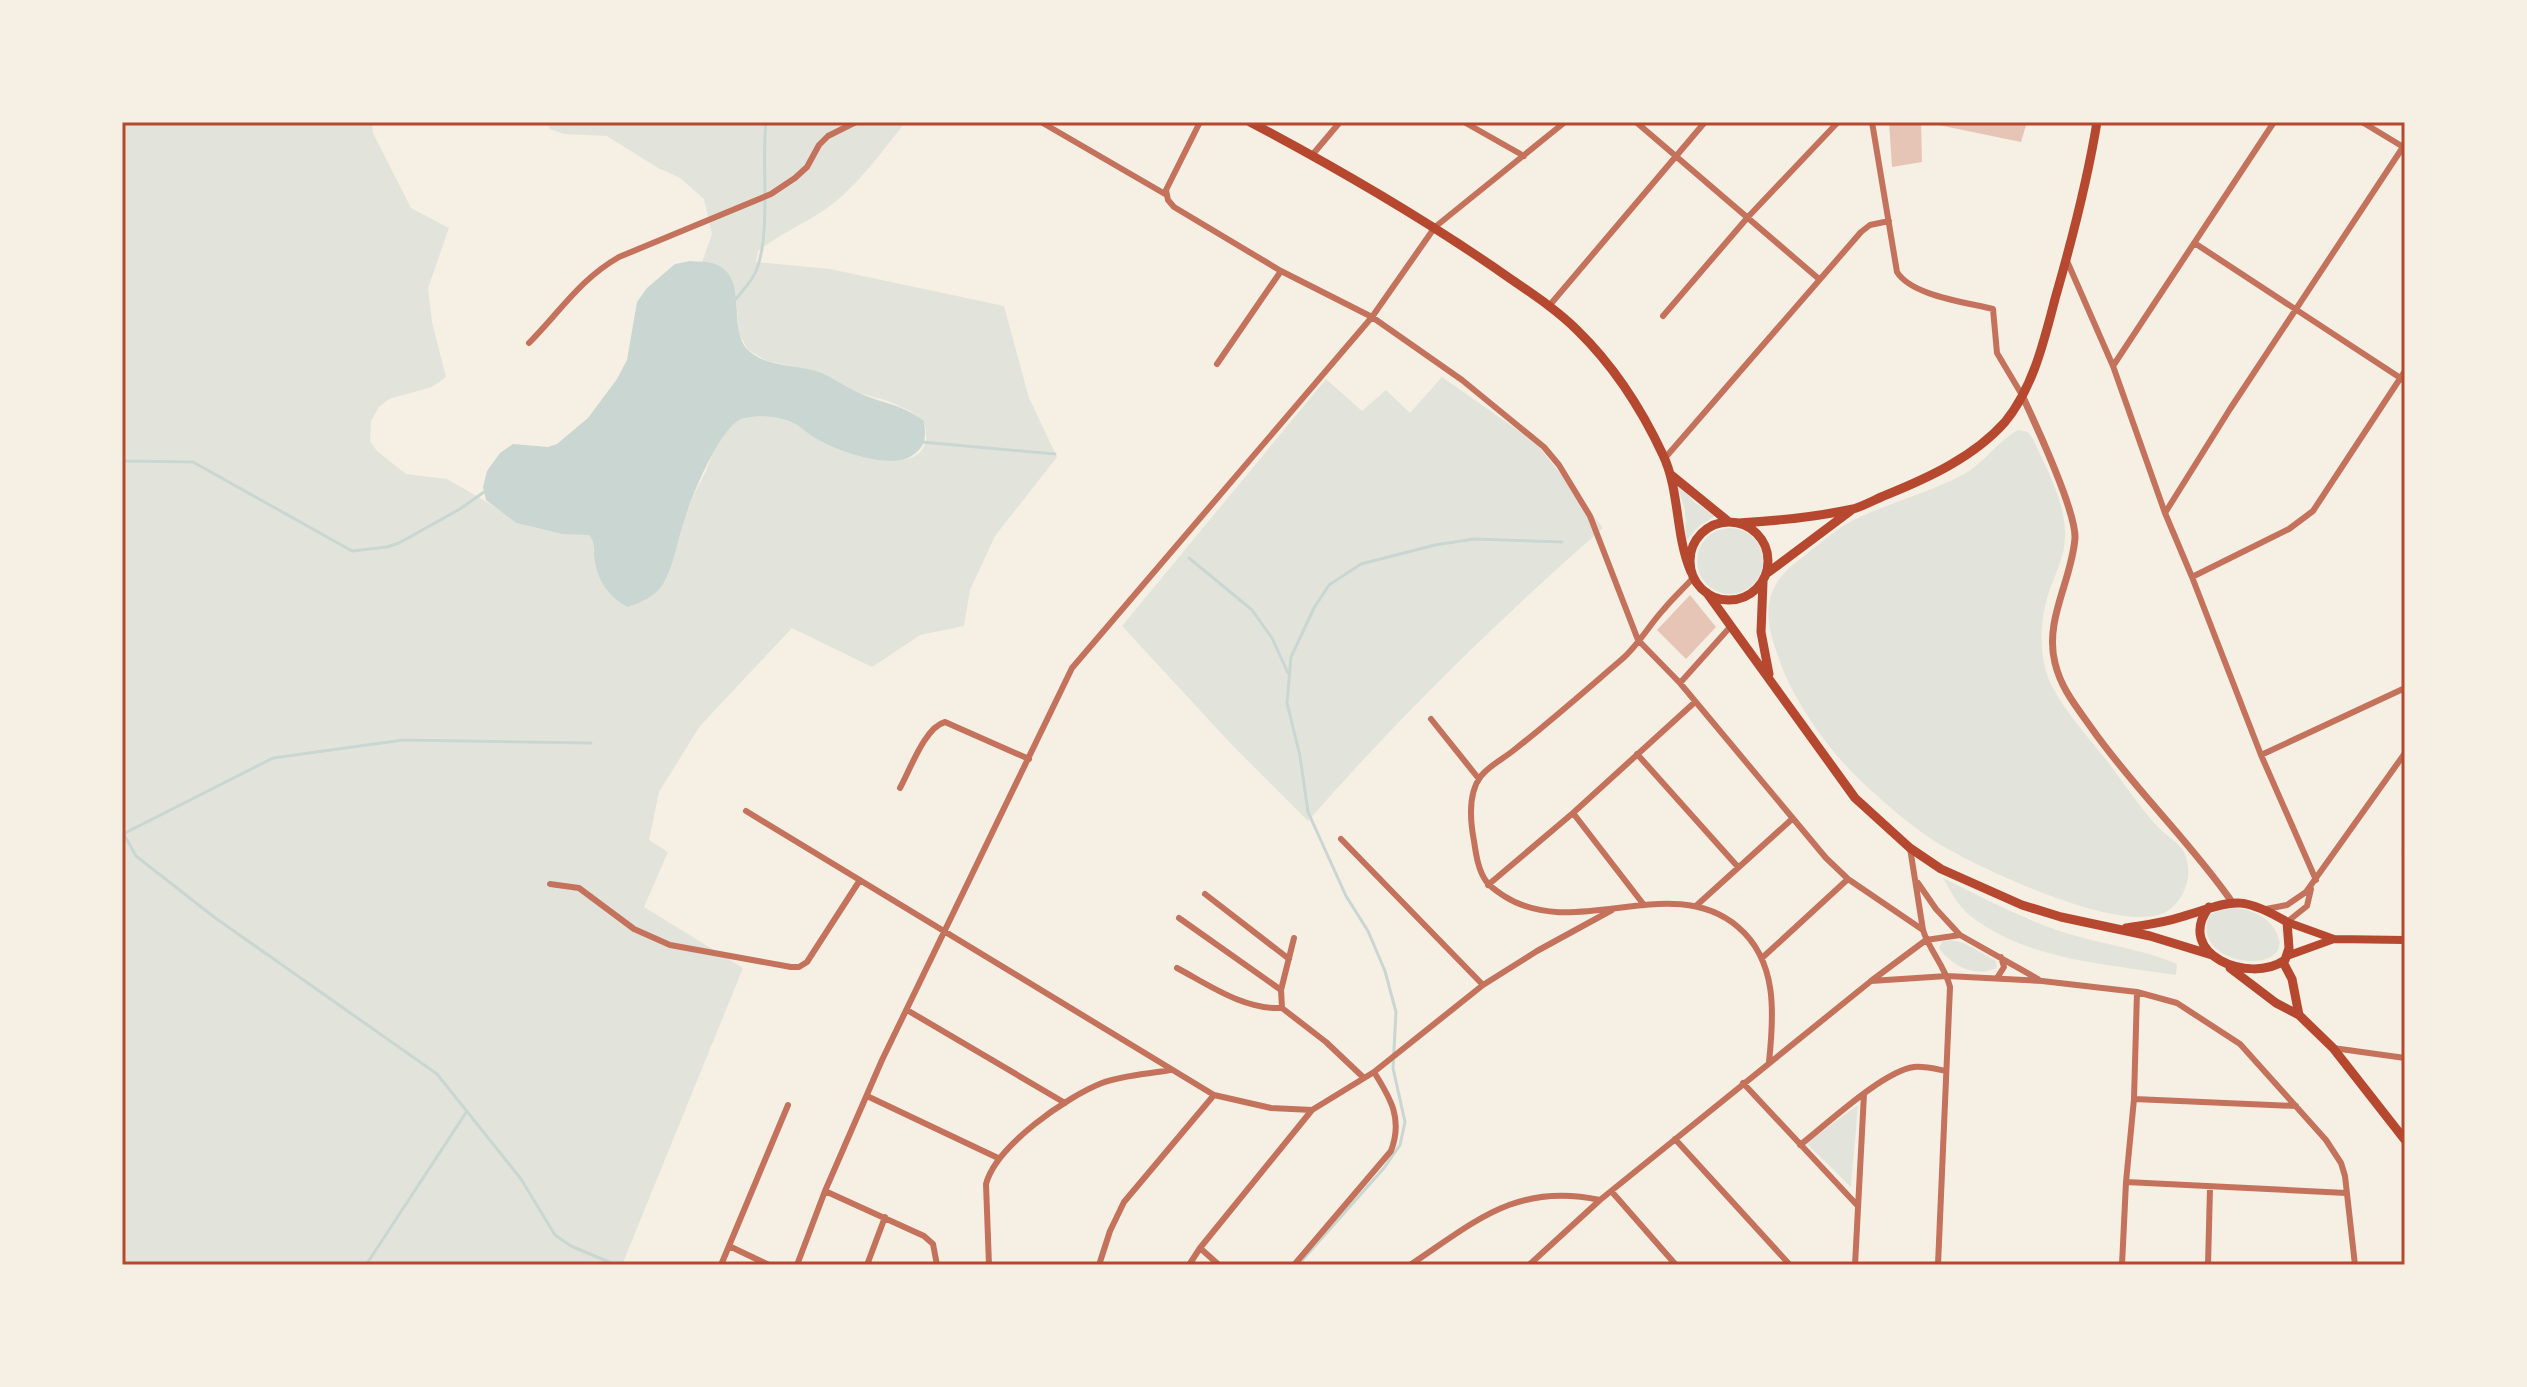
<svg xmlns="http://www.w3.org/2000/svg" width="2527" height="1387" font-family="'Titillium Web',sans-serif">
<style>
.green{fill:#e2e4dc}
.water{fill:#c9d6d2}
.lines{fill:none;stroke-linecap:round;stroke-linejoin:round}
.stream{stroke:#c9d6d2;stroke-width:3}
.building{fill:#e6c5b7}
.minor{stroke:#c5725c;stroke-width:6}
.tertiary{stroke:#c5725c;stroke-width:7}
.secondary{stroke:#b5482f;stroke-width:8}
.primary{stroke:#b5482f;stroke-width:9}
.neatline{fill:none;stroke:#b5482f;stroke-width:3}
</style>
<rect width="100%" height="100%" fill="#f6efe4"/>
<path class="green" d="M122,122H372L373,133L411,208L449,228L428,288L432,322L446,377L432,387L389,399L379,407L371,421L370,441L377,451L406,474L447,479L492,505L516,523L562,534H589L594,541L593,552L662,585C672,558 679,530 690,504C694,493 701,482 706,471C712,456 719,434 732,423C745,412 771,415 785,419C798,423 805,433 817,438C838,448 919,481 926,440C927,434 925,427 924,422L910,411L888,401L859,393L819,372L767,361L748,350L739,334L736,296L716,264L702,262L712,234L704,199L680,178L658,168L607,136L564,134L550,129L547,122H906C882,151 858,186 827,208C804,224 780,234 758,251L756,262L830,269L1004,306L1029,398L1057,457L995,536L970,590L964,626L920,635L872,667L792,628L700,726L659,792L649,840L668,852L644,907L743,968L622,1265H122Z
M1442,377L1536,443L1603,528C1499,619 1399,717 1308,821L1232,745L1122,626L1326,379L1362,411L1386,390L1410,413Z
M2018,430L2028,432L2033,439C2046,468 2064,499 2065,532C2066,554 2056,572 2049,592C2039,621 2038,661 2053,688C2067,714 2089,738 2107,761C2124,783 2140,808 2159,828C2167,836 2178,842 2184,852C2190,865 2190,880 2183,893C2180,900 2172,909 2164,913C2119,933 1988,872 1946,848C1916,831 1888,806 1863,783C1829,751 1792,700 1778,656C1770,634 1763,609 1774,588C1782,572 1795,563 1808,553C1824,540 1841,525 1860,517C1894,501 1931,492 1964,474C1984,463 1998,441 2018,430Z
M1676,481L1694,502L1715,516L1698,527L1686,541L1685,510Z
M1697 561a33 33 0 1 1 66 0a33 33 0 1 1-66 0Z
M1943,878C1985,899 2025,920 2069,934C2105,945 2142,949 2177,964L2176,975C2107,964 2024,960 1968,914C1957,904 1950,890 1943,878Z
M2228,907C2244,908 2263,913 2273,927C2308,977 2188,971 2209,915Z
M1951,940L1964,943L1996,961L1997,968C1975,978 1952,966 1939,948L1943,941Z
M1858,1105L1851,1187L1806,1143Z"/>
<path class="water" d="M690,261C698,262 708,261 715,264C750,277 726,330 749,351C768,368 797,364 819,372C832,377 844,386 857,392C882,404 900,403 924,421C926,439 926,447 910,457C887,469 833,450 812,436C803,430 797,423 786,420C774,416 757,415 744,418C721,423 691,498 684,521C677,541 674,565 663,584C655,597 641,602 628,607C607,597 595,576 594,553C593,544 595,542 589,535L562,534L516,523L486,500L483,487L487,471L500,453L513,444L548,447L557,444L588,418L617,379L627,360L637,302L647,288L675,264Z"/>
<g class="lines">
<path class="stream" d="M736,299C742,291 751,282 755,273C772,237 761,164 766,122
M922,442L1055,454
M122,461L193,462L352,551L387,547L399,543L460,509L484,492
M1189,558L1252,610L1272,638L1288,673
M122,831L136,856L214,917L437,1074L521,1179L555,1235L571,1246L616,1265
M123,834L273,758L403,740L591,743
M2405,849L2403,851L2405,857
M366,1265L467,1111
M1298,1265L1384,1168L1400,1145L1405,1122L1393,1068L1396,1012L1385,971L1368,931L1346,896L1308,812L1300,756L1287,703L1291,657L1314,608L1329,585L1361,564L1435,545L1474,539L1562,542"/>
</g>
<path class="building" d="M1889,122H1921L1922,162L1892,167Z
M1924,122H2027L2021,142Z
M1690,595L1716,627L1686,659L1657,630Z"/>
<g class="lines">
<path class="minor" d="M1041,122L1165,194
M1200,122L1166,190L1168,200L1174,207L1281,271L1372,317L1462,380L1544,447L1559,465L1590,516L1638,640L1680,683L1826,858L1848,879L1923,930
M1464,122L1524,156
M1636,122L1819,279
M1872,122L1897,272C1912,296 1966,302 1993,309L1997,353L2022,395
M2362,122L2405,148
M1313,154L1340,122
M2196,244L2405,381
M2067,261L2113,366L2165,513L2192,577L2261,755L2316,880
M1549,306L1705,122
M1663,316L1748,217L1838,122
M529,343C560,312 579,280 619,257L771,194L795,178L807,167L819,145L828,136L856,122
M1217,364L1281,271
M2113,366L2274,122
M1665,458L1861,232L1870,225L1889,221
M2165,513L2230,409L2405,144
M2192,577L2289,529L2313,511L2405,371
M1693,578C1684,588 1673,598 1664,609C1649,625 1638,646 1621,660C1586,690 1551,721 1514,750C1503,759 1490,765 1481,776C1468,793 1470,820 1474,841C1476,854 1478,870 1486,881C1490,887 1498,892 1504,896C1576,942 1671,870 1738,927C1778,961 1774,1015 1769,1062
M1680,683L1731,626
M1431,719L1479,779
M1637,754L1738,867
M2261,755L2405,688
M900,788C910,770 925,727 945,722L1029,759
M746,811L1214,1095L1271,1108L1312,1110L1374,1072L1483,985L1537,951L1612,910
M1573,813L1644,905
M1341,839L1483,985
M1910,848L1923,930C1929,950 1945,966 1950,987L1938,1265
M1918,883L1936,909L1960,935L2038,979
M550,884L579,888L634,929L670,945L791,967H799L807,962L860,880
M1488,885L1573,813L1695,702
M1205,894L1289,959
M1697,905L1792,819
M2266,909L2287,905L2306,892L2405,753
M1179,918L1281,990
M2287,922L2307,906L2311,889
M1762,958L1848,879
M1177,968C1209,985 1244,1010 1282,1008L1326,1042L1364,1078
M1997,978L2004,967L2001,957
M1871,981L1947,976L2042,981L2137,992L2177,1003L2240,1044L2326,1140L2341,1163L2345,1176L2355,1265
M1282,1008L1281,990L1294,938
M907,1010L1065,1103
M2333,1048L2405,1058
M1743,1083L1857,1205
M867,1096L998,1158
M2134,1099L2296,1106
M1675,1139L1790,1265
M1800,1145C1826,1125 1883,1071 1914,1067C1924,1066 1936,1069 1946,1071
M2126,1182L2346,1193
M825,1191L924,1236L933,1244L937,1265
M1612,1192L1676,1265
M729,1246L769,1265
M1200,1248L1219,1265
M721,1265L788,1105
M797,1265L825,1191L882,1060L1072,668L1372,317L1435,227L1565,122
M867,1265L885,1217
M989,1265L986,1184C996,1146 1066,1097 1102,1083C1123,1075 1148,1074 1170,1070
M1099,1265L1110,1231L1124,1202L1214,1095
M1189,1265L1200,1248L1312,1110
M1294,1265L1391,1151C1403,1119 1391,1099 1374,1072
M1410,1265C1475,1222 1516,1182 1600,1200
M1529,1265L1600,1200L1871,981L1926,940L1960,935
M1855,1265L1864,1094
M2122,1265L2126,1182L2134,1099L2137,992
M2208,1265L2210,1188"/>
<path class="tertiary" d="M2022,395C2035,423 2076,510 2075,538C2072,580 2044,620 2055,663C2061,688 2075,705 2090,726C2133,788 2189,840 2232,902"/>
<path class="secondary" d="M2287,922L2334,939L2405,940
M2287,956L2334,939"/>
<path class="primary" d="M1250,122C1335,167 1416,214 1495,268C1523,288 1553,306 1577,330C1613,365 1642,410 1663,455C1680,491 1675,535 1691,572
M1670,474L1729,522
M1690 561a39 39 0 1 1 78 0a39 39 0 1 1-78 0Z
M1738,523C1776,521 1815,517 1853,509C1864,506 1876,499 1886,495C1928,478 1974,457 2005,422C2033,388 2044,341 2055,299C2072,240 2087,183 2097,122
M1766,574L1853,509
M1763,582L1761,632L1769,674
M1707,593L1855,798L1910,848L1941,869L2022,905L2061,917L2150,936L2212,955
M2126,928C2144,925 2163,923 2181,917C2232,902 2238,893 2287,922L2289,948L2285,960C2249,985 2174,954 2209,907
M2283,962L2292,979L2299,1015
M2230,968L2276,1003L2299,1015L2333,1048L2405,1140"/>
</g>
<rect width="2527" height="1387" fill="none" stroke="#f6efe4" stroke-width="248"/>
<rect x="124" y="124" width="2279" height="1139" class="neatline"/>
</svg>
